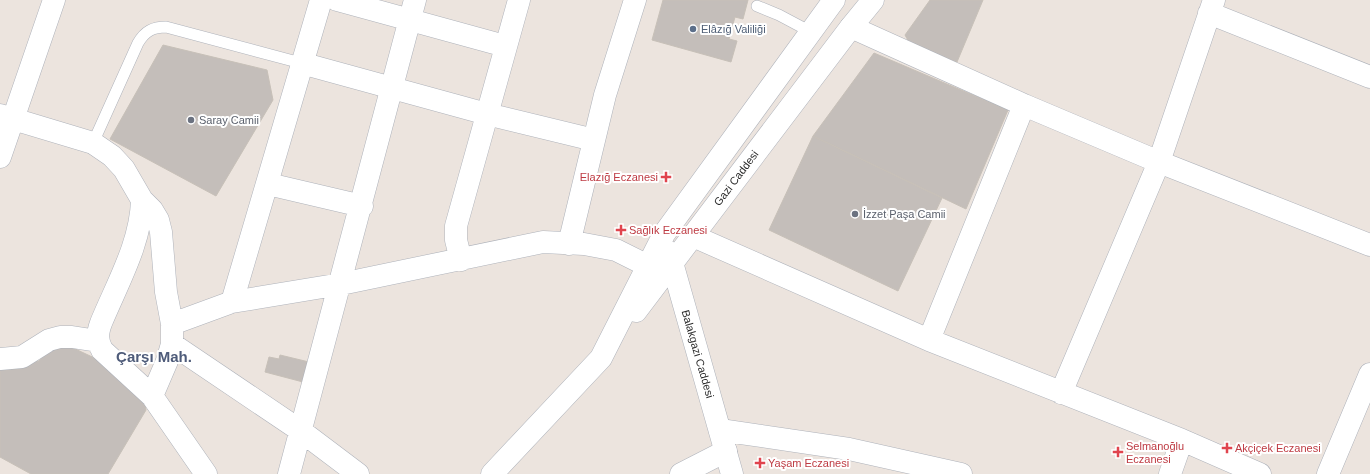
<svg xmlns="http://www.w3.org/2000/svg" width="1370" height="474" font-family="Helvetica,sans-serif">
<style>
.building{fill:#c4beba;stroke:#c7c0b8}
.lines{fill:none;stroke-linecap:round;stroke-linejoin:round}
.lane-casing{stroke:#aeb2ba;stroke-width:12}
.street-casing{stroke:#aeb2ba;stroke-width:23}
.secondary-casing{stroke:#aeb2ba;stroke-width:23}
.lane{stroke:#fff;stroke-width:11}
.street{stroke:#fff;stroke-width:22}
.secondary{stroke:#fff;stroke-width:22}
.service-dot{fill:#5c6f8a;stroke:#fff;stroke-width:1.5}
.worship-dot{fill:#6b7280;stroke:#fff;stroke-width:1.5}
.health-dot{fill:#e0444e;stroke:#fff;stroke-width:1.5}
.labels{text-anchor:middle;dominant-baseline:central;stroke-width:4;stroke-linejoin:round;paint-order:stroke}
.service-label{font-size:11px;fill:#4e5e75;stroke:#fff;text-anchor:start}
.worship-label{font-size:11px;fill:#5b616d;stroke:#fff;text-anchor:start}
.health-label{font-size:11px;fill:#be3a42;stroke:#fff;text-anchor:start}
.street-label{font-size:11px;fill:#2b2b2b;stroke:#fff}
.district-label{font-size:15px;font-weight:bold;fill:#4e5b79;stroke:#fff}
</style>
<rect width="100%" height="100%" fill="#ece4de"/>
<path class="building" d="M663,0H748L743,19L735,17L729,39L737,41L731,62L652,40Z
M930,0H983L957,62L910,44L905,35Z
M163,45L267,70L273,100L216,196L110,139Z
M874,53L1008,110L966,209L813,136Z
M813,136L942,198L898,291L769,230Z
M56,343L71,347L103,362L144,400L146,410L108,474H31L0,457V365L39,361Z
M280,355L309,362L303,382L265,372L269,357L279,359Z"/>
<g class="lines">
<g class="lane-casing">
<path id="lane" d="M757,6L779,15L811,32
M93,143L138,43C145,31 153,27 166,27L301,63"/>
</g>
<g class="street-casing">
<path id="street" d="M337,0L505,46
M1209,13L1370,77
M851,27L1024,105L1159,162L1370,245
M301,63L487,114L594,140
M0,115L93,143L112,156L124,169L142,200L152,210L158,220L161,232L166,292L172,324V344L167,361L152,396
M0,157L54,0
M268,184L362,206
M142,200C141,243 117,284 101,323C97,334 97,340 102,350L152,396L206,474
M693,236L929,340L1182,440L1260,474
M569,244L605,95L635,0
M461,260L456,240V226L519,0
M232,302L321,0
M172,324L232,302L341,284L543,242L584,244L616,250L648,266
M929,340L1024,105
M172,344L301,431L358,474
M0,359L22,357L49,340L60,337H72L98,341
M1061,393L1159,162L1214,0
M720,430L849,449L961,474
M289,474L415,0
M681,474L726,451
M1170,474L1182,440
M1328,474L1370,374"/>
</g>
<g class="secondary-casing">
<path id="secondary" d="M669,252L732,474
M636,311L851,27L873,0
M492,474L601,358L664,234L834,0"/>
</g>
<use href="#lane" class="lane"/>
<use href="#street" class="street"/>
<use href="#secondary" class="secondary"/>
</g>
<circle class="service-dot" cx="693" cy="29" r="4"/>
<g class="worship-dot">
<circle cx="191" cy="120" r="4"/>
<circle cx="855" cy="214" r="4"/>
</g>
<g class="health-dot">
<path d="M664 171h4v4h4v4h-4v4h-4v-4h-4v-4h4z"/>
<path d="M619 224h4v4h4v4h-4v4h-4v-4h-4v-4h4z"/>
<path d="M1225 442h4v4h4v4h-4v4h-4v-4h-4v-4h4z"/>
<path d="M1116 446h4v4h4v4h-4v4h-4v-4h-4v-4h4z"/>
<path d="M758 457h4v4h4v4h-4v4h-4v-4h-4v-4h4z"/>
</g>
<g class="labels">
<g class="service-label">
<text x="701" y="29">Elâzığ Valiliği</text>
</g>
<g class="worship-label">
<text x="199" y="120">Saray Camii</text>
<text x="863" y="214">İzzet Paşa Camii</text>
</g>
<g class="health-label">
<text x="658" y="177" text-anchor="end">Elazığ Eczanesi</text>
<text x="629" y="230">Sağlık Eczanesi</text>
<text x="1126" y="446">Selmanoğlu<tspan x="1126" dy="13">Eczanesi</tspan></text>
<text x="1235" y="448">Akçiçek Eczanesi</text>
<text x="768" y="463">Yaşam Eczanesi</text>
</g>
<g class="street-label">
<text transform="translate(736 178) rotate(-53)">Gazi Caddesi</text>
<text transform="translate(698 354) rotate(74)">Balakgazi Caddesi</text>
</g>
<g class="district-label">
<text x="154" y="356">Çarşı Mah.</text>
</g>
</g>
</svg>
